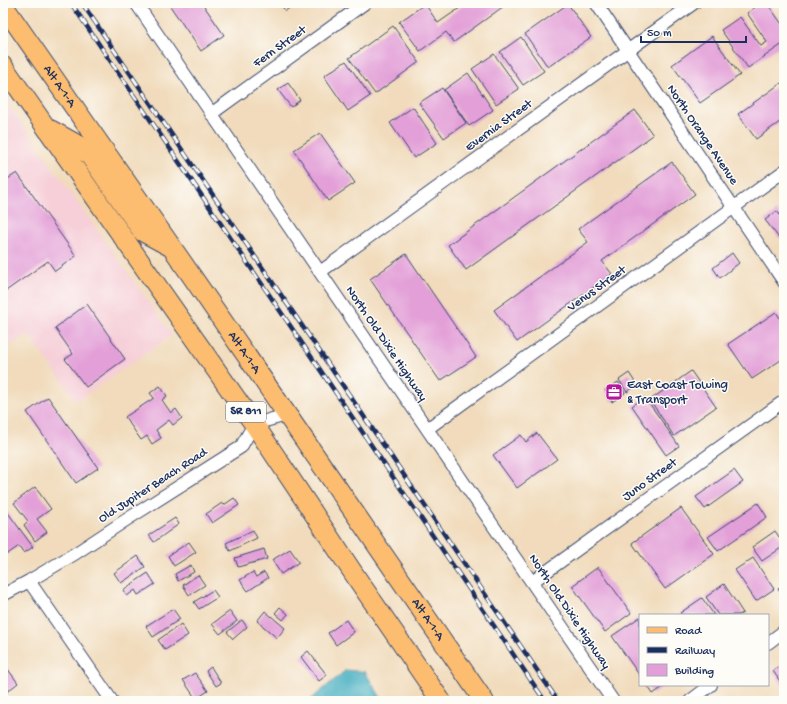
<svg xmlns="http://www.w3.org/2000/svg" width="787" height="704" font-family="'Gochi Hand',sans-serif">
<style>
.built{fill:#f6cfd8}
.water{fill:#40acbf;stroke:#2e6e8e}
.building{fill:#e3a0d8}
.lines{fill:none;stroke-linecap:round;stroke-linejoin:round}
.minor-casing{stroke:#3b496c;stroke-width:14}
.primary-casing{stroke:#3b496c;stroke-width:21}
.minor{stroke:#fff;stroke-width:12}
.primary{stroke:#fcbd6f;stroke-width:19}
.rail-casing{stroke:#1b2f5e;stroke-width:4.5}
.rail{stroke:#fdfcf7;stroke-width:3;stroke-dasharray:9;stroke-linecap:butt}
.labels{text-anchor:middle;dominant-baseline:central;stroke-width:3;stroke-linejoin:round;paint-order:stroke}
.shield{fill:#fdfcf7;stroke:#5f6c8c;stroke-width:1}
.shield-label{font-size:12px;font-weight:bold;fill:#1b2f5e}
.street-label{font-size:13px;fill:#1b2f5e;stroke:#fdfcf7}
.poi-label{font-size:13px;fill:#1b2f5e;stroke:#fdfcf7;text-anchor:start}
</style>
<rect width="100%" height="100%" fill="#fdfcf7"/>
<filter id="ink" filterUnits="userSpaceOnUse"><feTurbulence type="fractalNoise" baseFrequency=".025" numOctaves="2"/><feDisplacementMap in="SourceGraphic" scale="8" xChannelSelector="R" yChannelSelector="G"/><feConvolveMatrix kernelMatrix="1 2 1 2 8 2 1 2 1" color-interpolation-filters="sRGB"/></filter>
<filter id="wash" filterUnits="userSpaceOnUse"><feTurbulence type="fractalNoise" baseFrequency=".012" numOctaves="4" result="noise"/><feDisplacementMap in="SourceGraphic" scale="16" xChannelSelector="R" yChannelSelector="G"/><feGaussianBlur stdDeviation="0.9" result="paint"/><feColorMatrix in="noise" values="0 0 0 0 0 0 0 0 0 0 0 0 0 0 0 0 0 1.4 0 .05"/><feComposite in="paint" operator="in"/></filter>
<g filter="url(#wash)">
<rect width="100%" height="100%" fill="#f1dbbc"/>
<path class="built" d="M3,98L172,335L77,401L27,333L3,352Z"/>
<path class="water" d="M346,670L365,672L383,701H309Z"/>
<g id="blocks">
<path class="building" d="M168,3H202L224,35L201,51Z
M280,3H297L285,11Z
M467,3H502L504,6L454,42L446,32L420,51L399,22L425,4L438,23Z
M627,3H638L631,8Z
M761,3H767L784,27V43L748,68L721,30L740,17L761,46L767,42L747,13Z
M568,4L591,37L548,67L525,34Z
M393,26L419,62L375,94L349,58Z
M712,36L740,75L700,103L672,65Z
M521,37L544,71L523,85L500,52Z
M494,54L519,89L496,104L472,69Z
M346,61L370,96L348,111L324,76Z
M468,73L493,110L469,126L444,90Z
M784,81V119L756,139L738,114Z
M288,83L300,100L291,107L278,90Z
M442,88L466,123L444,138L419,103Z
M413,107L437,143L414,158L390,123Z
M635,110L653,135L466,270L448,245Z
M320,133L355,183L328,201L294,150Z
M672,162L695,194L602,261L612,274L517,342L494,310L588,242L578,229Z
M17,173L76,256L55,271L48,261L3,293V182Z
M777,211L784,221V235L779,238L765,220Z
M732,253L739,263L720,278L713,268Z
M406,254L476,357L440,381L370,279Z
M87,304L125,359L86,387L65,359L73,354L55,328Z
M776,312L784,324V358L752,379L728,344Z
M691,371L716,407L674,436L650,400Z
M629,373L637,385L627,392L619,380Z
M618,382L625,393L612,402L605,390Z
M160,386L167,396L162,400L171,413L176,409L182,418L173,425L169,420L156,430L161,438L152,444L147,436L141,440L125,417L154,398L150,393Z
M48,397L98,468L76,483L27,412Z
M645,397L679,446L666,455L632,406Z
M537,433L557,459L517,488L493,455L521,435L526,442Z
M734,470L743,482L705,509L696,497Z
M35,487L51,509L37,519L47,532L35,541L24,525L28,521L14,503Z
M234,498L239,505L212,523L206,514L222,503L224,505Z
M758,503L767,517L718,551L708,537Z
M3,506L33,547L24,553L19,546L6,555L3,551Z
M681,508L714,554L665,589L632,543Z
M175,518L179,524L154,542L149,535Z
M253,530L257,538L230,551L226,543Z
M775,531L784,544V546L762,561L752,547Z
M189,542L196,552L174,566L168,556Z
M264,549L267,559L238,567L235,558Z
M290,549L299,562L281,574L272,560Z
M138,556L145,567L121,583L114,573Z
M753,558L774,589L756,601L735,570Z
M191,565L194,572L178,581L175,574Z
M598,567L631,613L605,632L572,586Z
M253,572L256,577L264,572L268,578L248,591L240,580Z
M148,573L155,584L138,595L135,590L127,596L123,590Z
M198,575L205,585L189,595L183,585Z
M724,584L743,613L739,615H718L706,597Z
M784,585V598L778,589Z
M213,590L218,597L199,609L194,602Z
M702,598L714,615H682L680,613Z
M280,607L288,614L283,620L275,613Z
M173,609L180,619L153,637L146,626Z
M230,611L237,621L220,634L212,624Z
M265,611L285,628L277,638L257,621Z
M640,617V676L612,636Z
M242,620L247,627L233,639L227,632Z
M346,620L354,632L336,645L328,633Z
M181,624L188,635L165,650L158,640Z
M308,651L327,675L319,681L301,657Z
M3,655L8,661L4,664L18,683L3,695Z
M784,663V687L773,671Z
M211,667L221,683L216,686L206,671Z
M195,673L208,691L196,699L183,680Z
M647,685H666L653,694Z"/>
</g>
</g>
<g filter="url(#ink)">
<use href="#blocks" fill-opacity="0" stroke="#3b496c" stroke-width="1"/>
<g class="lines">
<g class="minor-casing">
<path id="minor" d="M136,3L613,701
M596,3L784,282
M211,114L365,3
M320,272L694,3
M427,429L784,171
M29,581L112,701
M532,582L784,401
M3,595L29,581L76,553L126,520L241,447L254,424L287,415
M768,643L784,631
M690,701L711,685"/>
</g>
<g class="primary-casing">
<g id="primary">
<path id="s1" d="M3,5L182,262L484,701"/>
<path d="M3,66L254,424L360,583L441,701"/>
<path d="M51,130L78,145L90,156L143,232L169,246"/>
</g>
</g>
<use href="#minor" class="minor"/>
<use href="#primary" class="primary"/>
<g class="rail-casing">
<path id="rail" d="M71,3L545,701
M82,3L558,701"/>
</g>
<use href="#rail" class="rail"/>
</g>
</g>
<defs>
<g id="office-square" transform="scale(0.9)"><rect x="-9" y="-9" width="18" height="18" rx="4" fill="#b5179e" stroke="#fdfcf7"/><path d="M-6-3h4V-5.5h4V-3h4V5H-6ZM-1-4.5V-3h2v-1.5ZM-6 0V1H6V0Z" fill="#fff"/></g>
</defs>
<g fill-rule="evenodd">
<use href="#office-square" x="614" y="392"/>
</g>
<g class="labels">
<rect class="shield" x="226" y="402" width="40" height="20" rx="3"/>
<g class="shield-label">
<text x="246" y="412">SR 811</text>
</g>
<g class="street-label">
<text transform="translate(280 47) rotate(-36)">Fern Street</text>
<text stroke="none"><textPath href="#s1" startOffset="99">Alt A-1-A</textPath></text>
<text transform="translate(499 126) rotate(-36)">Evernia Street</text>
<text transform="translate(702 135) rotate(56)">North Orange Avenue</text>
<text transform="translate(597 289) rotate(-36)">Venus Street</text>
<text transform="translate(386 344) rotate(56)">North Old Dixie Highway</text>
<text stroke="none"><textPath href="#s1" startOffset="423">Alt A-1-A</textPath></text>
<text transform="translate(650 480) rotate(-36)">Juno Street</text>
<text transform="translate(153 486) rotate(-33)">Old Jupiter Beach Road</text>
<text transform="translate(569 612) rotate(56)">North Old Dixie Highway</text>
<text stroke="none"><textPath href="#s1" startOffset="747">Alt A-1-A</textPath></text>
</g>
<g class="poi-label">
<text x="627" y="385">East Coast Towing<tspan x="627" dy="15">&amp; Transport</tspan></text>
</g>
</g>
<rect width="787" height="704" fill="none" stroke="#fdfcf7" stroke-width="16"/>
<rect x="639" y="614" width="130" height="72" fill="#fdfcf7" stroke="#a3aaba"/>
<rect x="647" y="627" width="20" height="6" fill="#fcbd6f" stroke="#a3aaba"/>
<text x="675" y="634" font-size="12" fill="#1b2f5e">Road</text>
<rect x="647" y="647" width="20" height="6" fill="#1b2f5e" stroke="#a3aaba"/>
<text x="675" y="654" font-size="12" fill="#1b2f5e">Railway</text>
<rect x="647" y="664" width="20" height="12" fill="#e3a0d8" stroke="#a3aaba"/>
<text x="675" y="674" font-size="12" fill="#1b2f5e">Building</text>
<path d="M641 36v6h105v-6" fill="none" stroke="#1b2f5e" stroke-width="2"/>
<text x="647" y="36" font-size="12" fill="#1b2f5e" stroke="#fdfcf7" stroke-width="3" paint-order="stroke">50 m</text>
</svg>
